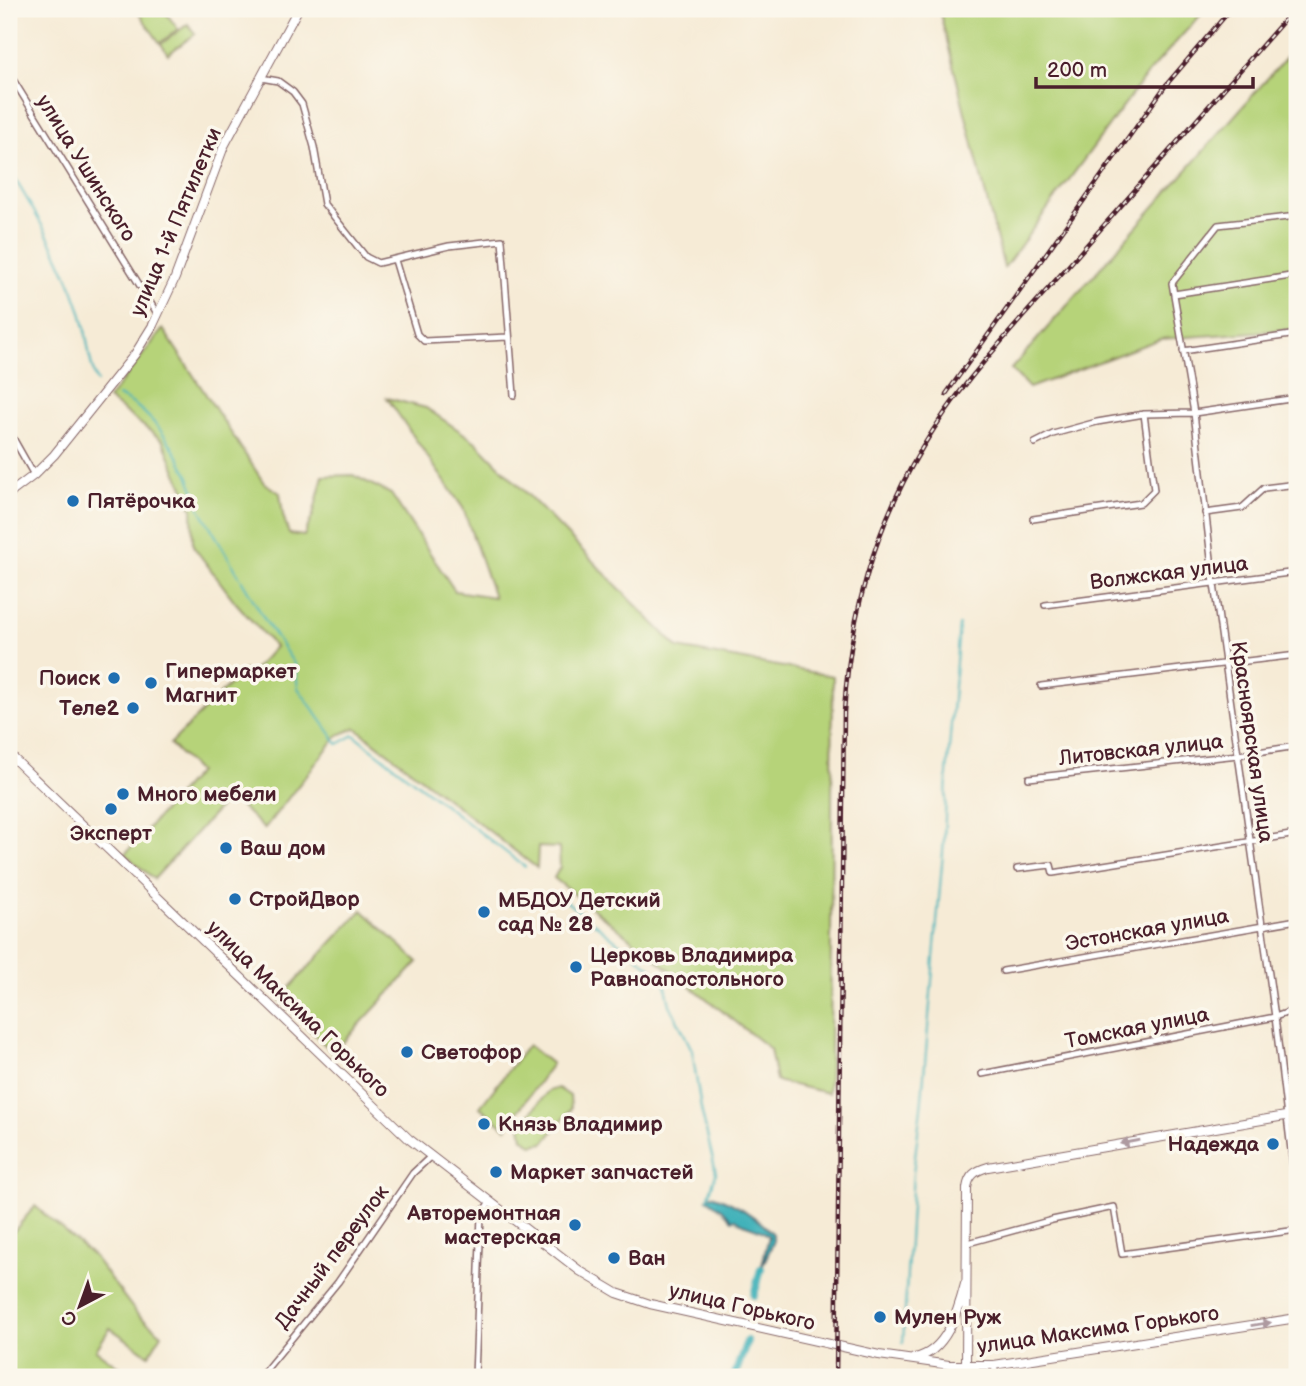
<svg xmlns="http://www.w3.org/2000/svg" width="1306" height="1386" font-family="'Balsamiq Sans',sans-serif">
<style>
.green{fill:#b6d379;stroke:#807952;stroke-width:2}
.water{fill:#42b2ba;stroke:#466872;stroke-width:2}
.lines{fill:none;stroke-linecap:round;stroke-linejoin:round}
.stream{stroke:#42b2ba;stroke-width:2}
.canal{stroke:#42b2ba;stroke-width:8}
.street-casing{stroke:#866667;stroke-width:8}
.secondary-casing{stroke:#866667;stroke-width:10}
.street{stroke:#fff;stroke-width:5}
.secondary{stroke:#fff;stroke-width:8}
.rail-casing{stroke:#4a1f2b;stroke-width:4.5}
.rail{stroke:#fbf7ec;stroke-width:2;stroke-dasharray:5;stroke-linecap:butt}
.oneway{fill:#ae9aa0}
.poi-dot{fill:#1f6fb2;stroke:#fbf7ec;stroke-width:2.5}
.labels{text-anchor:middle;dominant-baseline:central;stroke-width:7;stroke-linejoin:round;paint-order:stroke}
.street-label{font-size:21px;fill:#4a1f2b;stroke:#fbf7ec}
.poi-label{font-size:21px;font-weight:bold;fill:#4a1f2b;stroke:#fbf7ec;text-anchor:start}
</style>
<rect width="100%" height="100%" fill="#fbf7ec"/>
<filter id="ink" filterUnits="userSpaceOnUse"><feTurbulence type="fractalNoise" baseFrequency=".0143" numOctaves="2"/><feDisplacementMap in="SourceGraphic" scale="14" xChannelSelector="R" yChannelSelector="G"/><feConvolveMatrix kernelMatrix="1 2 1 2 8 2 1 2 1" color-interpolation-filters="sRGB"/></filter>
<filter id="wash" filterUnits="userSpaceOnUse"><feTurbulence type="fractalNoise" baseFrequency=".00686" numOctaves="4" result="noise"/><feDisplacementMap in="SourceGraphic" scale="28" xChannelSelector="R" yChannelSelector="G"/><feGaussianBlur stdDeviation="1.57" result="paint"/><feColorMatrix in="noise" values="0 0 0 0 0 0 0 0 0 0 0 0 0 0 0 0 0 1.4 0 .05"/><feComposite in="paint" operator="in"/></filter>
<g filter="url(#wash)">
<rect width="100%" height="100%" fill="#f6ebd6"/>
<path class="green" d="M136,9H163L178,29L160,43Z
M939,9H1206L1147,74L1004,268Z
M188,24L195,34L168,54L161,44Z
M1297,45V329L1160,339L1029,388L1011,369Z
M163,329L264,483L280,493L283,515L289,534L304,536L313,515L323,476L353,475L391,494L455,591L494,597L463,508L387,398L426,408L476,442L678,648L833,676L830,1063L828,1093L776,1081L770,1049L554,878L560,867L559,848L538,847L537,868L356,728L338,735L264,829L230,796L154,879L125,854L198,772L170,744L244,670L250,674L275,647L236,603L193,546L192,508L163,441L108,399Z
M362,910L418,962L333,1053L279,999Z
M528,1045L552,1064L506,1128L480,1107Z
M558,1088L570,1096L571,1109L544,1143L532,1145L523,1138L521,1125L548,1091Z
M35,1206L93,1256L138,1315L162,1334L149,1355L110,1328L96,1350L133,1377H9V1237Z"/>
<path class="water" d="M712,1195C734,1203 757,1217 773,1234V1243L761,1269L769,1236C758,1226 745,1228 736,1219L732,1220L723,1210L707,1199Z"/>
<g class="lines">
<path class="stream" d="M9,169C35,212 64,260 80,309C88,332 87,359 97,382
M118,396C157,411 191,471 200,509L268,625L295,665L298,688L338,744L354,735L525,867
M563,899L664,978L670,1005L692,1050L701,1109L716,1173L708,1199
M903,1343L913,1173L922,1099L944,840L947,774L959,625
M902,1377V1375"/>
<path class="canal" d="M754,1295L761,1269
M734,1377L747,1341"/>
</g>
</g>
<g filter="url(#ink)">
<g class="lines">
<g class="street-casing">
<path id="street" d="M9,73L158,315
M261,78L278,81L293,92L302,104L314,147L324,204L366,257L378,263L449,246L502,240L514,395
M1297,216L1218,225L1172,283L1194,413L1214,584L1275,1017L1297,1200
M395,260L417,334L424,341L508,337
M1174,294L1297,275
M1183,351L1297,334
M9,431L34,475
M1035,443L1053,434L1097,422L1144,414L1194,413L1297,398
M1205,513L1242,508L1264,488L1297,484
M1033,519L1141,503L1154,490L1144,414
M1045,605L1297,572
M1041,686L1297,655
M1029,778L1238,755L1297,746
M1017,869L1051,865L1053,873L1297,834
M1003,971L1297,920
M982,1074L1275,1017L1297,1009
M968,1243L1052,1220L1114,1207L1122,1254L1297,1230
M994,1365L996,1377
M260,1377L338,1282L413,1173L430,1157
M475,1377L481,1215L489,1203"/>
</g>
<g class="secondary-casing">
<path id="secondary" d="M9,494L34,475L54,455L135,354L153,325L175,278L224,146L298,9
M9,754L409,1139L580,1271L617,1293L650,1304L879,1355L949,1365H994L1297,1318
M914,1358C946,1353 958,1311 965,1284
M966,1366L967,1188C969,1175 975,1171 988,1167L1297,1114"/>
</g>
<use href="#street" class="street"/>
<use href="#secondary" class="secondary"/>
<g class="rail-casing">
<path id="rail" d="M946,394L1166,85L1231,9
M836,1377L844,712C852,585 890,480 969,380C1005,335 1046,292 1084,248C1154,168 1224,89 1294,9"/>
</g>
<use href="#rail" class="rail"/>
</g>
<defs><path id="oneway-solid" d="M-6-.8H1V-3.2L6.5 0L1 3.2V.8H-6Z" transform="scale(1.75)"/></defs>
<g class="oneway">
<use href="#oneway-solid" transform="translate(1130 1142) rotate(170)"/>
<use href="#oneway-solid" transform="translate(1261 1324) rotate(-9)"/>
</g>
</g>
<g class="poi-dot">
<circle cx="73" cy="501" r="7"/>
<circle cx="114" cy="678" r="7"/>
<circle cx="151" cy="683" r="7"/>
<circle cx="133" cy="708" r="7"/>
<circle cx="123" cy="794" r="7"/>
<circle cx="111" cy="809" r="7"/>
<circle cx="226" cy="848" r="7"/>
<circle cx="235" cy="899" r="7"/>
<circle cx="484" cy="912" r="7"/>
<circle cx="576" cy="967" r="7"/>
<circle cx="407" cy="1052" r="7"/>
<circle cx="484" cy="1124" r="7"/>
<circle cx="1273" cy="1144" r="7"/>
<circle cx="496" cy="1172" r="7"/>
<circle cx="575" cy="1225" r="7"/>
<circle cx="614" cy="1258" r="7"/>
<circle cx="880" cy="1317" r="7"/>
</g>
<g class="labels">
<g class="street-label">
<text transform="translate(86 168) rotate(58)">улица Ушинского</text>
<text transform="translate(176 222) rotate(-67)">улица 1-й Пятилетки</text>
<text transform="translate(1169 573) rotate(-7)">Волжская улица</text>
<text transform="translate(1252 742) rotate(82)">Красноярская улица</text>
<text transform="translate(1141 750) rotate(-6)">Литовская улица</text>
<text transform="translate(1147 930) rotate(-10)">Эстонская улица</text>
<text transform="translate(298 1009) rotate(44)">улица Максима Горького</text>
<text transform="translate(1137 1028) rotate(-11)">Томская улица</text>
<text transform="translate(332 1257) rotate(-53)">Дачный переулок</text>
<text transform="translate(742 1307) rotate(13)">улица Горького</text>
<text transform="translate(1098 1330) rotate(-8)">улица Максима Горького</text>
</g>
<g class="poi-label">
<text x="87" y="501">Пятёрочка</text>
<text x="165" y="671">Гипермаркет<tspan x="165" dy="24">Магнит</tspan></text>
<text x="100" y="678" text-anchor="end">Поиск</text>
<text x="119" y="708" text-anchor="end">Теле2</text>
<text x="137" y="794">Много мебели</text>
<text x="111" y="833" text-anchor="middle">Эксперт</text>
<text x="240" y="848">Ваш дом</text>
<text x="249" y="899">СтройДвор</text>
<text x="498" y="900">МБДОУ Детский<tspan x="498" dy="24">сад № 28</tspan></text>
<text x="590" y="955">Церковь Владимира<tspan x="590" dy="24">Равноапостольного</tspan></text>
<text x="421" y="1052">Светофор</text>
<text x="498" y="1124">Князь Владимир</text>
<text x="1259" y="1144" text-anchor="end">Надежда</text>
<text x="510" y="1172">Маркет запчастей</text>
<text x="561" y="1213" text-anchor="end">Авторемонтная<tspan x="561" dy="24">мастерская</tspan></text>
<text x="628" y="1258">Ван</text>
<text x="894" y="1317">Мулен Руж</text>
</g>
</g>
<rect width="1306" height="1386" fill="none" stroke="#fbf7ec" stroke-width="35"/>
<g transform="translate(80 1306) rotate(221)" stroke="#fbf7ec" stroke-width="5" paint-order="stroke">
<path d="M0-5L12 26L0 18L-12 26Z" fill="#4a1f2b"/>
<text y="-10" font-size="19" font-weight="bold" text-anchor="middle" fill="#4a1f2b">С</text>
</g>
<path d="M1036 77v10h217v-10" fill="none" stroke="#4a1f2b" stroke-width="3.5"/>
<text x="1047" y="77" font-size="21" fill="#4a1f2b" stroke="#fbf7ec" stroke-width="5" paint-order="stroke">200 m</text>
</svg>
